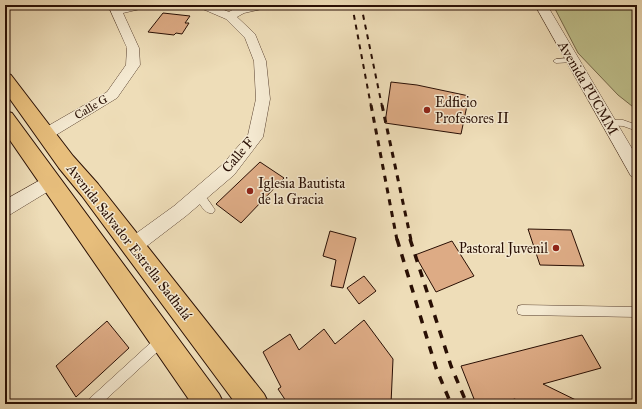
<svg xmlns="http://www.w3.org/2000/svg" width="642" height="409" font-family="'IM FELL Great Primer',serif">
<style>
.green{fill:#bebf8b;stroke:#746748}
.building{fill:#ddab85;stroke:#290f04}
.lines{fill:none;stroke-linecap:round;stroke-linejoin:round}
.service-casing{stroke:#5a4231;stroke-width:1}
.minor-casing{stroke:#5a4231;stroke-width:1}
.primary-casing{stroke:#290f04;stroke-width:2}
.service{fill:#f4e9d1;fill-rule:evenodd}
.minor{fill:#f4e9d1;fill-rule:evenodd}
.primary{fill:#e7be7c;fill-rule:evenodd}
.rail-far2{stroke:#290f04;stroke-width:2;stroke-dasharray:5 5;stroke-linecap:butt}
.rail-far1{stroke:#290f04;stroke-width:3;stroke-dasharray:6 6;stroke-linecap:butt}
.rail{stroke:#290f04;stroke-width:3.5;stroke-dasharray:8 8;stroke-linecap:butt}
.poi-dot{fill:#8f2418;stroke:#f4e9d1;stroke-width:1.5}
.labels{text-anchor:middle;dominant-baseline:central;stroke-width:3;stroke-linejoin:round;paint-order:stroke}
.far-street-label{font-size:12px;fill:#290f04;stroke:#f4e9d1}
.street-label{font-size:14px;fill:#290f04;stroke:#f4e9d1}
.poi-label{font-size:14px;fill:#290f04;stroke:#f4e9d1;text-anchor:start}
</style>
<rect width="100%" height="100%" fill="#eeddb8"/>
<filter id="stains"><feTurbulence type="fractalNoise" baseFrequency=".005" numOctaves="4"/><feColorMatrix values="0 0 0 0 .2 0 0 0 0 .09 0 0 0 0 .02 0 0 0 .5 -.17"/></filter>
<radialGradient id="worn" r=".72"><stop offset=".6" stop-color="#630" stop-opacity="0"/><stop offset="1" stop-color="#630" stop-opacity=".3"/></radialGradient>
<path class="green" d="M553,5H637V110L618,95L578,53Z"/>
<path class="building" d="M163,13L190,16L185,23H189L182,34L176,33L174,35L148,32Z
M391,82L417,85L469,96L461,134L385,123Z
M260,162L284,178L241,223L216,204Z
M528,229L571,230L584,266L540,265Z
M330,231L356,238L343,288L331,286L336,260L323,256Z
M452,241L474,276L436,292L415,255Z
M364,276L376,291L359,304L347,288Z
M364,320L393,359L391,404H288L278,389L281,387L263,352L290,334L299,350L324,329L335,344Z
M107,321L129,348L76,397L56,366Z
M582,335L601,368L543,384L584,404H521L515,399L496,404H476L461,366Z"/>
<g class="lines">
<g class="service-casing">
<path id="service" d="M571,58L574,60L573,62L556,63L553,61L556,59Z
M609,120H623L637,125V131L623,126L606,125L605,123L606,121Z
M199,191C205,194 211,204 215,210L213,213C205,215 200,204 196,198L195,195L196,192Z
M522,305L637,307V317L522,315L518,314L517,310L518,306Z
M162,334L166,336L168,340L166,344L101,404H86L88,400L158,336Z"/>
</g>
<g class="minor-casing">
<path id="minor" d="M108,5H120V7L128,5H151L149,7L123,13L139,48L140,65L117,98L51,138L46,140L41,138L38,134L41,130L107,92L126,65L127,48Z
M196,5H212L229,12C242,3 257,5 273,5L271,7L244,13L237,17L255,34L266,61L270,99L263,137L234,175L186,216L139,252L133,254L127,252L124,246L127,240L174,206L222,165L248,135L256,99L254,61L245,38L226,19L198,7Z
M535,5H547L637,157V178L631,176Z
M51,174L57,176L59,181L57,186L11,214L5,216V200Z"/>
</g>
<g class="primary-casing">
<path id="primary" d="M5,73L11,75L73,156L98,184L264,394L269,404H236L82,196L59,168L5,92Z
M5,111L12,113L219,394L224,404H192L5,133Z"/>
</g>
<use href="#service" class="service"/>
<use href="#minor" class="minor"/>
<use href="#primary" class="primary"/>
<path class="rail-far2" d="M352,5L371,106
M361,5L382,106"/>
<path class="rail-far1" d="M371,105L397,240
M382,105L411,240"/>
<path class="rail" d="M397,239L436,368L451,404
M410,239L451,366L467,404"/>
</g>
<g class="poi-dot">
<circle cx="427" cy="110" r="4"/>
<circle cx="250" cy="191" r="4"/>
<circle cx="556" cy="248" r="4"/>
</g>
<g class="labels">
<g class="far-street-label">
<text transform="translate(91 107) rotate(-31)">Calle G</text>
</g>
<g class="street-label">
<text transform="translate(588 88) rotate(60)">Avenida PUCMM</text>
<text transform="translate(238 155) rotate(-50)">Calle F</text>
<text transform="translate(129 242) rotate(52)">Avenida Salvador Estrella Sadhalá</text>
</g>
<g class="poi-label">
<text x="435" y="102">Edficio<tspan x="435" dy="16">Profesores II</tspan></text>
<text x="258" y="183">Iglesia Bautista<tspan x="258" dy="16">de la Gracia</tspan></text>
<text x="548" y="248" text-anchor="end">Pastoral Juvenil</text>
</g>
</g>
<rect width="642" height="409" fill="none" stroke="#eeddb8" stroke-width="20"/>
<rect x="6" y="6" width="630" height="397" fill="none" stroke="#290f04" stroke-width="2"/>
<rect x="10" y="10" width="622" height="389" fill="none" stroke="#290f04"/>
<rect width="100%" height="100%" filter="url(#stains)"/>
<rect width="100%" height="100%" fill="url(#worn)"/>
</svg>
